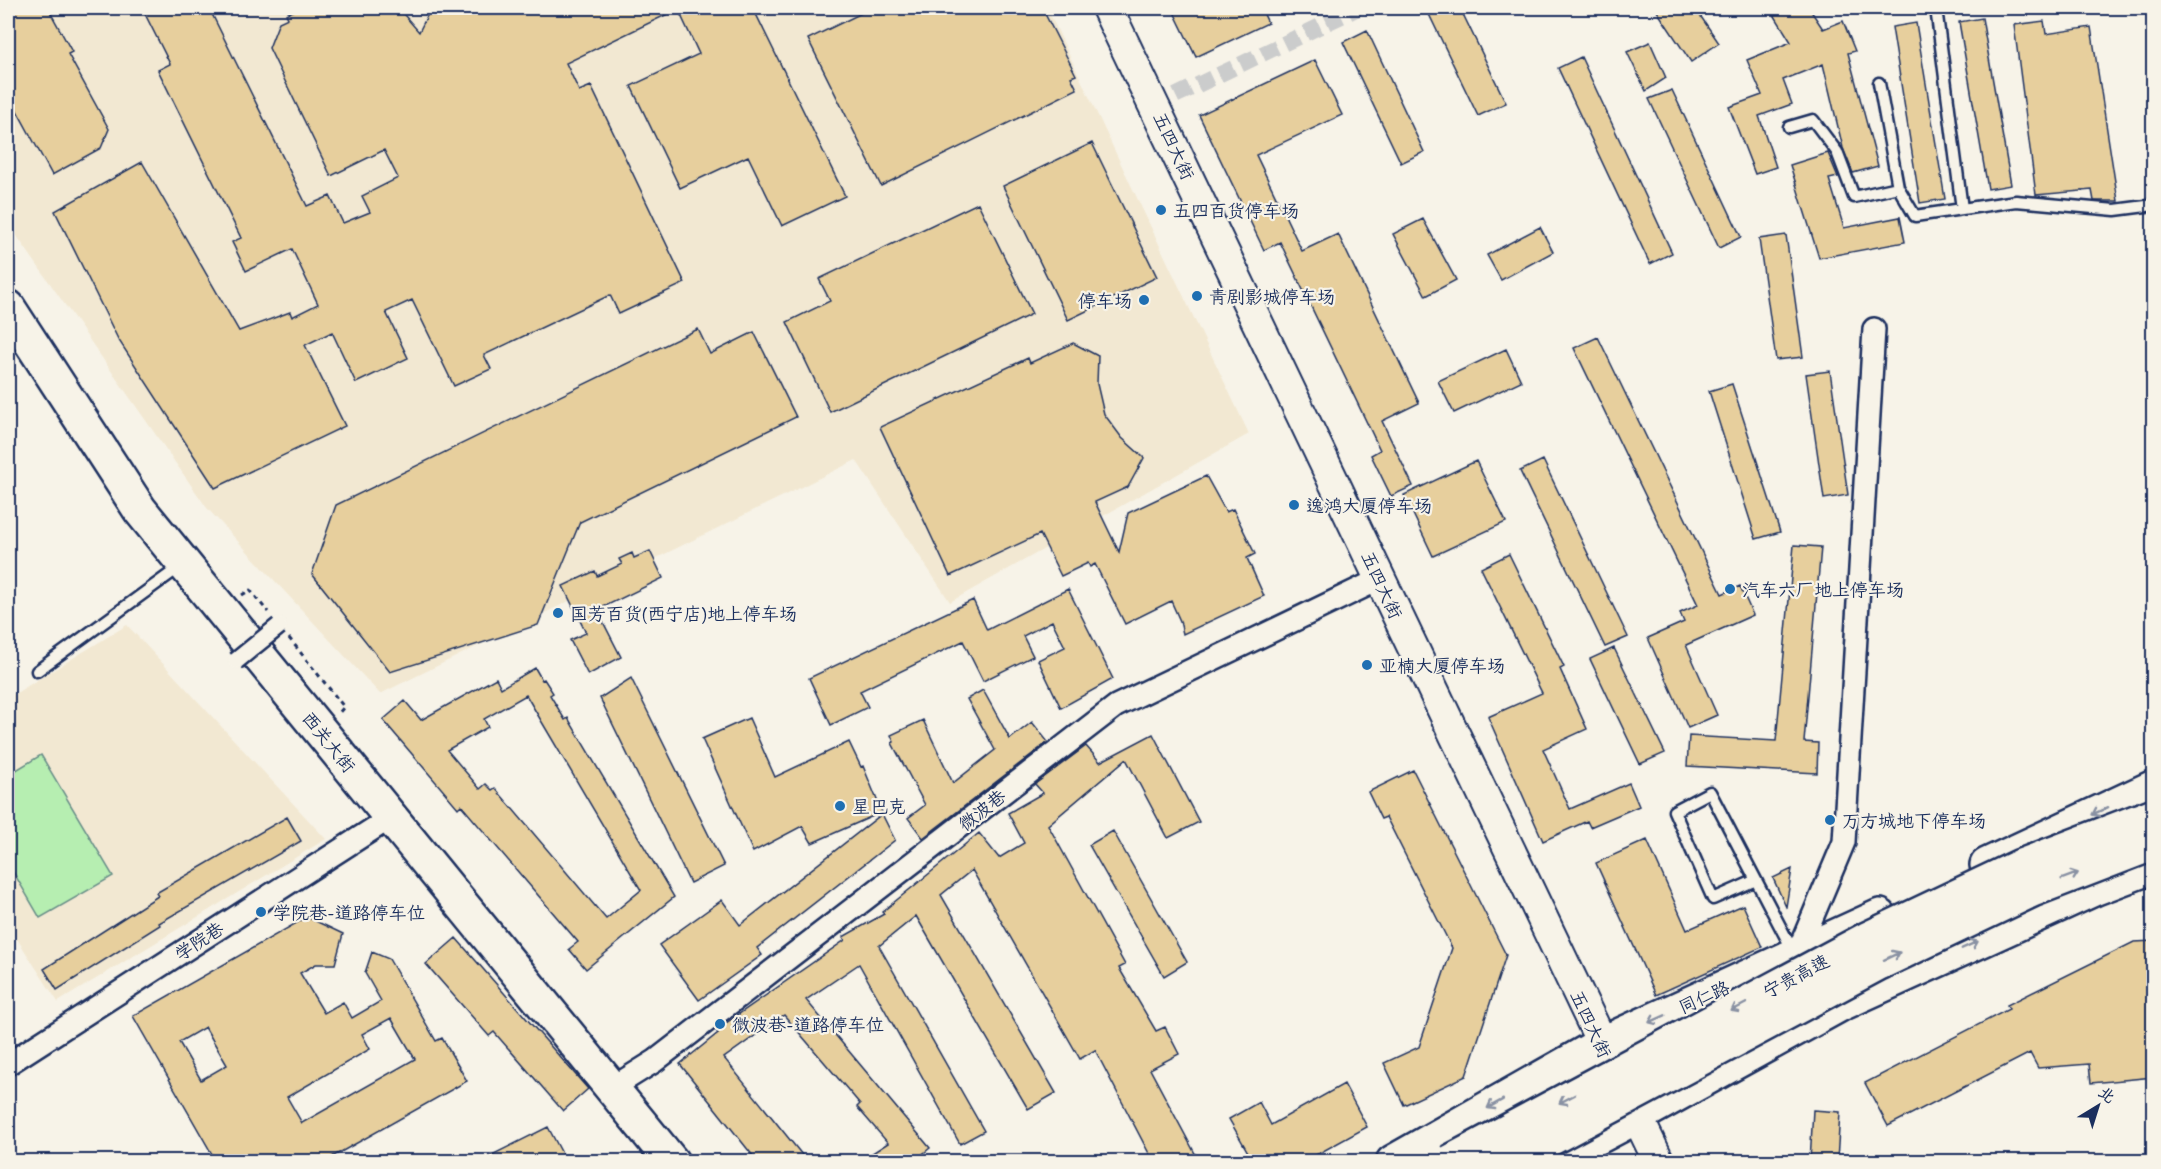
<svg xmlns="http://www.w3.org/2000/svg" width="2161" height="1169" font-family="Delius,'LXGW WenKai TC',sans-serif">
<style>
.built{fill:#f2e8d2}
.green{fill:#b6eeb1;stroke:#688e88;stroke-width:1.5}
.building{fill:#e7cf9d;stroke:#1b2f5e;stroke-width:1.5;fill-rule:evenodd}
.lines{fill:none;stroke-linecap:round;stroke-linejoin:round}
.pedestrian-tunnel{stroke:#cbcccc;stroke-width:16;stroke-dasharray:16 8;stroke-linecap:butt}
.service-casing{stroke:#1b2f5e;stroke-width:15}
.minor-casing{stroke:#1b2f5e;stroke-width:26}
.secondary-casing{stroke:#1b2f5e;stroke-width:34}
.primary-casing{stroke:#1b2f5e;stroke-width:38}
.path{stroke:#1b2f5e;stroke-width:3;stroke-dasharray:4.5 4.5;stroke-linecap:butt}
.service{stroke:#f7f3e8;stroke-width:10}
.minor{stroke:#f7f3e8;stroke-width:21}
.secondary{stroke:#f7f3e8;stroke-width:30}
.primary{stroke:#f7f3e8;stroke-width:33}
.pedestrian-bridge-casing{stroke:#1b2f5e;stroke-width:21;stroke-linecap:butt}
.motorway-bridge-casing{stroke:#1b2f5e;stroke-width:38;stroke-linecap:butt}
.pedestrian-bridge{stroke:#f7f3e8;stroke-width:16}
.motorway-bridge{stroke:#f7f3e8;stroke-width:33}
.oneway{stroke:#8991a3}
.poi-dot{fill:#1f6fb2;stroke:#f7f3e8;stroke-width:2}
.labels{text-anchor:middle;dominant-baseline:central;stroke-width:4.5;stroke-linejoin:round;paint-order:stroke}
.street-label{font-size:18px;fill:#1b2f5e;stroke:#f7f3e8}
.poi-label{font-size:18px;fill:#1b2f5e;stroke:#f7f3e8;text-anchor:start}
</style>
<rect width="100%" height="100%" fill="#f7f3e8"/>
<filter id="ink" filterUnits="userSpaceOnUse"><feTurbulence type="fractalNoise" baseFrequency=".0167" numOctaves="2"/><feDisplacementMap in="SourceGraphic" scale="12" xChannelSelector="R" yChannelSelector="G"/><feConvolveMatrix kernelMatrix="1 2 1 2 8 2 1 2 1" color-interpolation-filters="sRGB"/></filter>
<g filter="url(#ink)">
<path class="built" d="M8,8H1047L1249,434L950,602L856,460L380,694L207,508L12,229L8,222Z
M127,625L326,839L58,1002L8,925V698Z"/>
<path class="green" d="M41,755L113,876L40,918L8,863V775Z"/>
<path class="building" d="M8,8H48L72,52L68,54L109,129L101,148L52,175L8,94Z
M142,8H209L307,206L330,196L343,223L370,212L362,196L398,178L384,150L331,176L269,48L279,22L288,18L286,14L300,8H398L419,32L431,8H753L845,196L782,226L748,156L680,188L631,86L699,54L678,9L566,63L579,91L591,86L685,283L619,314L610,295L484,355L491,369L454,386L412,300L386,312L408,358L356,383L332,332L305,345L345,426L215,488L118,339L55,211L142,162L239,331L290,312L292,317L318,304L292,249L246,271L232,242L241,238L158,70L170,64Z
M872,8H1042L1076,75L1071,77L1077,89L881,186L808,39Z
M1172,8H1261L1268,23L1196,57Z
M1426,8H1460L1506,103L1478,116Z
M1655,8H1695L1719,43L1691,62Z
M1770,8H1809L1823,29L1843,21L1855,51L1848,53L1878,166L1853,173L1843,148L1823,64L1783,80L1792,104L1759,116L1776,167L1755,174L1729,107L1762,95L1747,60L1791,42Z
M1982,18L2011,185L1988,189L1959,22Z
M2044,21L2046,34L2091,27L2118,201H2094L2092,190L2036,195L2014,25Z
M1916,23L1945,199L1920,203L1892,27Z
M1367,30L1424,152L1401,163L1343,42Z
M1650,42L1666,78L1646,91L1627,52Z
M1581,57L1672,253L1650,264L1558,68Z
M1315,60L1342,115L1256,155L1302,251L1338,234L1419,403L1382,421L1413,486L1391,496L1371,455L1380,450L1280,242L1264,250L1199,115Z
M1672,90L1741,237L1719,248L1649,99Z
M1092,143L1157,277L1068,320L1003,186Z
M1828,153L1838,177L1829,179L1844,228L1900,217L1905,242L1819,258L1790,165Z
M978,203L1032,314L830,412L787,322L830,301L819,279Z
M1423,219L1456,280L1426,296L1393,234Z
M1540,227L1553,252L1501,280L1487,255Z
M1786,235L1803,357L1776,360L1759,239Z
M698,329L710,354L754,332L796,417L580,522L538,625L390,672L312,574L336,505Z
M1598,337L1722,594L1740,586L1753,615L1686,645L1717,715L1688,728L1648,638L1684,622L1680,613L1698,605L1574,348Z
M1073,343L1098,356L1097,384L1104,414L1122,438L1144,458L1128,487L1095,502L1119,552L1128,513L1206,476L1226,512L1233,509L1255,554L1247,558L1264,596L1183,634L1180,621L1171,601L1125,624L1095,564L1090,567L1088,563L1061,576L1040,534L950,576L880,427L1028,358L1030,363Z
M1506,349L1521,381L1454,413L1438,381Z
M1830,371L1848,495L1824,499L1806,374Z
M1732,384L1780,532L1756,539L1709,391Z
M1543,460L1628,637L1605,647L1520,471Z
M1476,461L1506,522L1433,556L1404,495Z
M1794,545L1821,547L1804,742L1818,743L1817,773L1687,766L1689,736L1776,741Z
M650,551L663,578L597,610L621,657L588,675L570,640L586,633L563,586L595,571L597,576L622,564L619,559L632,553L634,558Z
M1509,554L1564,667L1560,669L1587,729L1543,749L1570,809L1629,783L1639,806L1590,827L1587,821L1543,841L1488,717L1542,693L1481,568Z
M1068,589L1113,679L1061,708L1038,660L1065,647L1052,621L1023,636L1033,656L983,681L963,641L860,691L868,707L831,725L809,678L973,600L987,630Z
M1614,648L1665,753L1640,764L1590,659Z
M535,668L542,680L544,679L553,693L550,695L565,720L568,718L674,897L586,969L569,949L578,942L461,805L458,808L383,720L405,701L421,720L496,678L501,688ZM526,695L641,890L606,919L495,788L492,790L486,784L480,789L447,750L488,727L484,719Z
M631,678L724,866L690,883L600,698Z
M983,690L1010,739L1032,722L1048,742L923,838L908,818L925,805L892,743L894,742L891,735L923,720L953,783L995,750L967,699Z
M749,718L775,777L849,742L861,767L863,766L882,812L812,843L802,826L753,852L702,739Z
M1153,734L1199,822L1168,838L1126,759L1048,825L1125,965L1119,968L1156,1031L1165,1027L1179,1054L1150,1069L1199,1161H1153L1095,1050L1080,1059L972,870L941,895L1056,1093L1028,1109L916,916L879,946L984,1131L960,1144L859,964L806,1000L930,1148L914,1161H860L888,1143L857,1107L860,1104L784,1015L724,1058L807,1161H757L680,1064L718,1033L716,1030L719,1028L845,940L843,937L884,914L882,912L979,833L999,858L1024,843L1008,813L1043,793L1035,784L1086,746L1100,762Z
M1413,770L1506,955L1466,1076L1404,1105L1384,1063L1419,1047L1452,948L1386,817L1381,819L1368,792Z
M882,814L895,840L757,948L762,955L699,1000L659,945L722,900L740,925Z
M287,817L301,841L159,923L160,925L57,990L44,969L158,896L156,893Z
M1113,831L1187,962L1164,976L1089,845Z
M1647,840L1687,930L1743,905L1762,947L1656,995L1596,863Z
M1792,869L1786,907L1773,878Z
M307,917L343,934L335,964H316L300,973L324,1013L343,1002L352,1018L381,1001L365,973L372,952L389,959L436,1041L442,1038L467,1081L325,1161H216L133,1016ZM391,1018L415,1059L302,1123L287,1097L370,1049L362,1034ZM205,1027L227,1065L201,1080L179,1042Z
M456,938L588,1089L563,1111L494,1032L489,1036L426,964Z
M2154,941V1077L2091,1083L2089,1064L2038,1068L2030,1053L1888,1126L1865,1083L2009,1009L2007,1005L2134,942Z
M1344,1084L1367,1127L1305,1161H1253L1229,1119L1259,1102L1271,1125Z
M1813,1110L1840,1112L1837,1161H1810Z
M548,1127L566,1161H480Z"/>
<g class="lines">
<path class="pedestrian-tunnel" d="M1154,106L1358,8"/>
<g class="service-casing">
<path id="service" d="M1936,8L1962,209
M1789,127L1813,120L1837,152L1854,197L1898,187L1879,83
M1898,187L1915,216L2016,201L2115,210L2154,205
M37,671L181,566
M1756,880L1713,899L1674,811L1710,792L1794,953"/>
</g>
<g class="minor-casing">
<path id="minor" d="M1796,956L1844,842L1874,329
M8,1064L390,818
M612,1088L655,1061L1116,706L1380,579"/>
</g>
<g class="secondary-casing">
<path id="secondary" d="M1107,8L1659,1162"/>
</g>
<g class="primary-casing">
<path id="primary" d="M8,307L140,510L672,1162
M1987,865L2154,787
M1393,1162L1601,1044L1880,916
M1551,1162L1638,1116L1839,1005L2096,888L2154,866"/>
</g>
<path class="path" d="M242,595L250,590L268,612
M289,638L344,707L338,714"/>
<use href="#service" class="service"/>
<use href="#minor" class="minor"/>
<use href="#secondary" class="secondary"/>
<use href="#primary" class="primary"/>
<g class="pedestrian-bridge-casing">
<path id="pedestrian-bridge" d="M236,661L279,626"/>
</g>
<g class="motorway-bridge-casing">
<path id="motorway-bridge" d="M1450,1162L1867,939L2021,866L2154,815
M1507,1162L1879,963L2032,890L2154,843"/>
</g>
<use href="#pedestrian-bridge" class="pedestrian-bridge"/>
<use href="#motorway-bridge" class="motorway-bridge"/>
</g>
<defs><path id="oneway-shaft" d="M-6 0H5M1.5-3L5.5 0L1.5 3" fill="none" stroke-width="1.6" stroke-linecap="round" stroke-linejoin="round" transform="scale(1.5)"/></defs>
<g class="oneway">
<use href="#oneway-shaft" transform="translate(2100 811) rotate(155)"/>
<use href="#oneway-shaft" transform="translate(2070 876) rotate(-21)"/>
<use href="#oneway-shaft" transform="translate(1970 945) rotate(-24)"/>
<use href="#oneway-shaft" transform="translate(1892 956) rotate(-25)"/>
<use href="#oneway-shaft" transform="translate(1739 1007) rotate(152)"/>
<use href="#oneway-shaft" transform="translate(1657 1019) rotate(156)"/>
<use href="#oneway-shaft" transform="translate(1567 1099) rotate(152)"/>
<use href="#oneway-shaft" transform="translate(1495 1104) rotate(151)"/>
</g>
</g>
<g class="poi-dot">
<circle cx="1161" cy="210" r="6"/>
<circle cx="1197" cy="296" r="6"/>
<circle cx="1144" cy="300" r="6"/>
<circle cx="1294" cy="505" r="6"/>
<circle cx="1730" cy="589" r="6"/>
<circle cx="558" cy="613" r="6"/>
<circle cx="1367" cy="665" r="6"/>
<circle cx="840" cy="806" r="6"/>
<circle cx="1830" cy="820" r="6"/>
<circle cx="261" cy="912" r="6"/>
<circle cx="720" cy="1024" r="6"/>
</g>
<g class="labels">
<g class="street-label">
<text transform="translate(1174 146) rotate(65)">五四大街</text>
<text transform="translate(1382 585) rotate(65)">五四大街</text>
<text transform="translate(329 742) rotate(51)">西关大街</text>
<text transform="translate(982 810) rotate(-38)">微波巷</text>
<text transform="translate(199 941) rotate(-33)">学院巷</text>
<text transform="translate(1796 976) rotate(-28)">宁贵高速</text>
<text transform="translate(1704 997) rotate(-24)">同仁路</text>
<text transform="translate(1591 1024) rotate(65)">五四大街</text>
</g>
<g class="poi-label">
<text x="1173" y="210">五四百货停车场</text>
<text x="1209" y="296">青剧影城停车场</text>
<text x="1132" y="300" text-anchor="end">停车场</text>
<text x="1306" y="505">逸鸿大厦停车场</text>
<text x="1742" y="589">汽车六厂地上停车场</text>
<text x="570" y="613">国芳百货(西宁店)地上停车场</text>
<text x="1379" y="665">亚楠大厦停车场</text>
<text x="852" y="806">星巴克</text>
<text x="1842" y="820">万方城地下停车场</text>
<text x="273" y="912">学院巷-道路停车位</text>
<text x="732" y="1024">微波巷-道路停车位</text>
</g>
</g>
<rect width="2161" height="1169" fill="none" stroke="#f7f3e8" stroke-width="30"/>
<rect x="15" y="15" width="2131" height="1139" fill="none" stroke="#1b2f5e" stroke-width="2" filter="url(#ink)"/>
<g transform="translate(2098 1106) rotate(38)" stroke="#f7f3e8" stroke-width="4.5" paint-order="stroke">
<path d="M0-4.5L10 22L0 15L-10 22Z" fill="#1b2f5e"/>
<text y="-9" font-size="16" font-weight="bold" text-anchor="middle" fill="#1b2f5e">北</text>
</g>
</svg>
